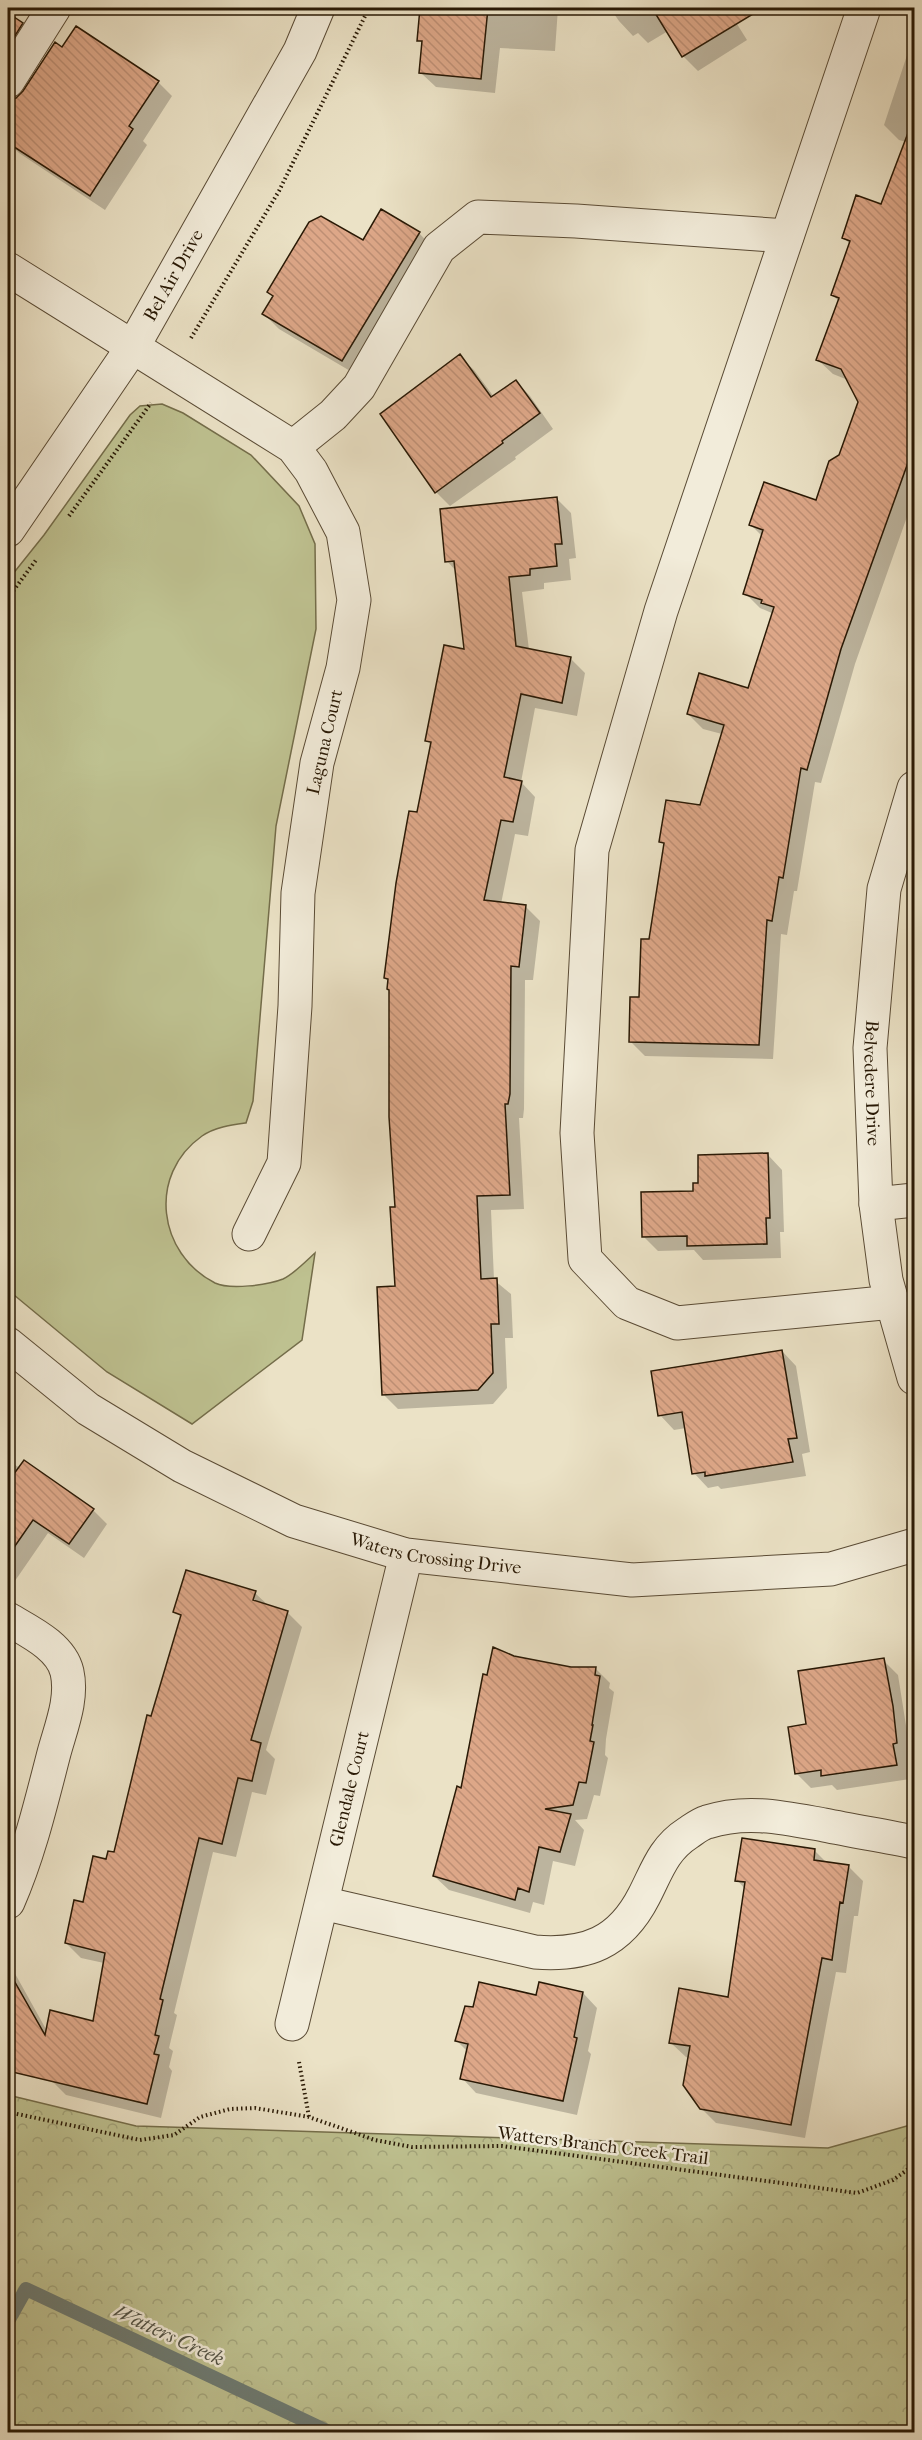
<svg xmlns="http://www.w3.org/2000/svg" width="922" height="2440" font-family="'IM FELL French Canon',serif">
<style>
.forest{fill:url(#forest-crowns);stroke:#746d4a;stroke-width:1.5}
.park{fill:#bec190;stroke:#746d4a;stroke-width:1.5}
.shadow{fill:#0003}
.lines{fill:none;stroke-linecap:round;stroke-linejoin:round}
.stream{stroke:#6d7b73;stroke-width:14}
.building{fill:url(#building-back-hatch);stroke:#291905;stroke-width:1.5}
.minor-casing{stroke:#5a4b35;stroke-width:35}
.path{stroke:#291905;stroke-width:4;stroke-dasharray:1.5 3;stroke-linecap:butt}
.minor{stroke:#f2ecda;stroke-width:33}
.labels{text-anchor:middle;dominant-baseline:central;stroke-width:5;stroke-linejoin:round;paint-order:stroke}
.street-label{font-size:18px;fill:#291905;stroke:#f2ecda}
.water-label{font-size:20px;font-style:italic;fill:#515245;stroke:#f2ecda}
</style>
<defs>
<pattern id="forest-crowns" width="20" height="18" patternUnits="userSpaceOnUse" patternTransform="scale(1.5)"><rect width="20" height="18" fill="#bec190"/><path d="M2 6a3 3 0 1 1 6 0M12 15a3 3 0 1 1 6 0" fill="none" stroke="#a3a57b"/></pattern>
<pattern id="building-back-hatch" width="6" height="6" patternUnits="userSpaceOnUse" patternTransform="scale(1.5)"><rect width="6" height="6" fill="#dda788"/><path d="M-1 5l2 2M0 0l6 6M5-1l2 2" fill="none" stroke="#be8f74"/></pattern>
</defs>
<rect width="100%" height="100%" fill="#ebe2c6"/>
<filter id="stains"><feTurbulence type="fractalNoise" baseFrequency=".00333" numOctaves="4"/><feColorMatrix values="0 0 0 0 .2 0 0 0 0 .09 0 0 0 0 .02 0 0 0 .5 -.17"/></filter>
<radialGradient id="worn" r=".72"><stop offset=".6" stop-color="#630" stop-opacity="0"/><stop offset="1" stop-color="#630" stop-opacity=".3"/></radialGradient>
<path class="forest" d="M8,2095L136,2126L828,2148L914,2124V2432H246L232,2426L230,2432H8Z"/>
<path class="park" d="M162,404L183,413L251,455L299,506L315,544L316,629L276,826L253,1101L246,1123C231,1125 215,1127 202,1136C147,1175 158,1254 215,1283C230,1290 268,1285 283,1279C294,1274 306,1261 315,1253L302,1340L192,1424L107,1372L8,1290V580L44,535L130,415L140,406Z"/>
<path class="shadow" d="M422,8H558L555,51L500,48L495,93L436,87L421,73L424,45L419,40Z
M610,8H727L747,40L698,71L683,56L668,31L648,43L638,33L633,36L619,21Z
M8,15L22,24L36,38L8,84Z
M914,34V497L855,664L821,783L815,782L797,891H794L787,935L781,934L773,1059L645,1056L630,1041L641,999L665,846L661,841L701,806L722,734L703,729L688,714L749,690L774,614L760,608L745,593L762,536L751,525L817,502L840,456L859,401L848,380L833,374L818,360L839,301L832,295L850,244L843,237L882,206L906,142L899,140L884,125Z
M63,49L158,82L172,96L143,141L147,145L105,210L19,153L8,142V134L22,112L17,99Z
M419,233L433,248L357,375L279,329L264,314L274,297L269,292L364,242Z
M459,356L474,370L494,397L516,381L530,396L553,429L515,457L516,459L450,506L436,492Z
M556,498L571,513L576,558L569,559L571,580L544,583V589L522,592L529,650L571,659L585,673L577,716L535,708L521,782L535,797L528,836L515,834L501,904L525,906L540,921L533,980H525L524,1109L523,1118H519L524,1209L491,1210L494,1280L511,1294L513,1338H505L507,1388L493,1404L398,1409L384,1395L396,1287L397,1208L389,982L385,978L432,746L426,740L466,651L456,571L447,561Z
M768,1155L782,1170L784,1232H780L781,1258L703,1260L694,1250L658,1251L643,1236L695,1192Z
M782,1351L796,1366L810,1452L802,1454L806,1476L721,1489L718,1486L708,1488L694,1473L686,1428L674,1430L660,1415Z
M8,1461L93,1510L107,1524L84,1558L48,1533L8,1591Z
M255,1593L270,1607L287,1612L302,1627L266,1750L275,1759L266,1795L252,1792L236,1857L213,1852L174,2013L177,2015L169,2048L173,2051L169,2067L172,2071L161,2118L66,2095L52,2081L44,2047L8,2010V1961L47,2031L94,2022L104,1963L81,1958L66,1943L84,1904L107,1861L115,1854L182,1618L175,1611Z
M513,1658L571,1668L596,1669L610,1683L609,1688L614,1692L606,1739L605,1755L608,1758L600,1796L594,1795L587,1819L575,1820L584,1830L575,1866L553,1861L544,1905L533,1902L530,1913L449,1890L434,1876L463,1789L489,1677Z
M883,1660L898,1675L911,1757L907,1758L910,1779L837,1790L832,1785L811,1788L796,1773L807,1726Z
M814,1850L827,1863L848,1866L863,1881L858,1916H854L846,1973L836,1972L805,2138L716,2123L701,2108L689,2058L686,2057L671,2043L729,1998L745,1889L737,1880Z
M583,1993L597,2008L588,2051L591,2054L577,2115L476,2093L462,2078L468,2052L457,2041L537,1997Z"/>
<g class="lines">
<path class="stream" d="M8,2321L26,2289L329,2432"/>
</g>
<path class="building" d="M420,8H488L481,79L419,73L422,41H417Z
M652,8H763L682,57Z
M8,13L23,23L8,47Z
M76,26L159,81L129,126L133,129L90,196L8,143V100L16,98L23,91L55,42L62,47Z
M911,125H915V443L841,649L807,770L801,768L783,878L779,877L772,921L767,920L759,1045L629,1042L630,997H639L641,939H649L664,843L659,842L666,800L700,805L724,725L687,714L699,673L748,688L774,607L761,603L762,600L743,594L763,530L749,525L764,482L816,500L829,461L839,455L858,402L841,369L816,360L839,298L831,295L850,241L842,238L856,195L881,204Z
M381,209L420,232L342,361L262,314L273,296L267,292L309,222L321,216L363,240Z
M460,354L491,397L516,380L540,413L502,441L503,443L435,493L380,414Z
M557,497L562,544H555L557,566L530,569V575L509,577L516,646L571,657L562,703L521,694L504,777L522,781L513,822L501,820L484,900L526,905L519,967L511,966L510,1094L508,1104H505L510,1195L477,1196L481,1279L497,1278L499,1324H491L493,1373L478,1390L382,1395L377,1287L395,1286L390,1207H395L389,1117V990L387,989L388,979L384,978L396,883L409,811L417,812L431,742L425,741L444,645L464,649L454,561L445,562L440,509Z
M768,1153L770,1218H766L767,1244L687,1246V1236L642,1237L641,1192L693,1191V1183H698V1155Z
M782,1350L797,1438L788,1439L793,1462L705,1476V1472L692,1474L682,1412L658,1416L651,1371Z
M24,1460L94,1509L69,1544L33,1520L8,1556V1482Z
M186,1570L256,1591L253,1600L288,1611L251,1740L261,1743L252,1781L238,1778L222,1844L199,1838L160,1999L163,2000L155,2035L159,2036L154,2054L159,2055L147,2104L8,2071V1970L45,2035L50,2010L93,2021L105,1953L65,1943L74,1900L83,1902L93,1856L106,1859L108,1851L114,1852L147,1715L151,1716L181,1615L173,1612Z
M493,1647L514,1656L571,1667H596L595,1675L600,1676L592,1725H593L590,1741L594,1742L586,1783L579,1782L573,1805L545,1809L571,1814L560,1852L539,1847L529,1892L518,1888L515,1900L433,1876L457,1786L461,1788L483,1674L487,1675Z
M884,1658L893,1706L897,1743L893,1744L897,1765L821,1776V1770L795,1774L788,1727L806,1724L798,1671Z
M742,1838L815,1849L814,1860L849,1865L843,1903L840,1902L832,1960L822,1958L791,2125L700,2109L683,2085L690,2046L669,2043L679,1988L728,1997L745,1882L735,1881Z
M479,1982L536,1995L539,1982L583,1992L574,2037L577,2038L563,2101L460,2079L468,2044L455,2041L465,2006L473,2007Z"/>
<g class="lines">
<g class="minor-casing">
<g id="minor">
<path d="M864,8L661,611L592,850L577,1133L585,1259L627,1303L677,1323L893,1302"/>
<path d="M8,81L54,8"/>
<path d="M8,269L293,447L311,471L343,532L354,600L343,668L317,763L298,893L295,1006L284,1163L249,1234"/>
<path d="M293,447L333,415L359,387L439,248L478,217L576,221L787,236"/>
<path id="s1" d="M8,530L134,345L300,51L318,8"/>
<path id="s2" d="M914,788L884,889L870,1048L876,1204L886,1280L914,1378"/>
<path d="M876,1204L914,1200"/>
<path id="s3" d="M8,1344L88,1409L182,1466L294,1521L406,1555L632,1580L831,1569L914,1545"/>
<path d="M8,1619C28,1631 61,1646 67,1672C73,1699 61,1727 54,1753C41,1803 29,1854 8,1902"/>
<path d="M322,1903L535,1952C586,1956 620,1943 644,1896C657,1871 663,1849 688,1833C694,1829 700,1824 707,1822C747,1809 785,1818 824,1825C854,1831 884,1836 914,1842"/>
<path id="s4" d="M292,2024L406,1555"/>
</g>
</g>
<path class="path" d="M191,338L279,191L369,8
M69,516L151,403
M8,598L36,560
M299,2062L309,2117
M8,2112L140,2140L174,2135L200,2117L230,2109L255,2108L309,2117L375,2140L412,2147L502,2146L857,2193L893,2180L914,2165"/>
<use href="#minor" class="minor"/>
</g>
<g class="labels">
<g class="street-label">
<text stroke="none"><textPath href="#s1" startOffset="304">Bel Air Drive</textPath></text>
<text transform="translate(325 742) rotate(-77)">Laguna Court</text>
<text stroke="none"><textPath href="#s2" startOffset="300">Belvedere Drive</textPath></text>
<text stroke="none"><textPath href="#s3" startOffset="484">Waters Crossing Drive</textPath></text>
<text stroke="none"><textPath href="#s4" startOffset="242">Glendale Court</textPath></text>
<text transform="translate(603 2146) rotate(7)">Watters Branch Creek Trail</text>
</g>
<g class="water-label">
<text transform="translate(169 2335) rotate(25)">Watters Creek</text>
</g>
</g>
<rect width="922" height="2440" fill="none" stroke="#ebe2c6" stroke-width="30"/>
<rect x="9" y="9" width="904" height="2422" fill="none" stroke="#291905" stroke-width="3"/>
<rect x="15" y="15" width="892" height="2410" fill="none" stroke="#291905" stroke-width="1.5"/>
<rect width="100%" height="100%" filter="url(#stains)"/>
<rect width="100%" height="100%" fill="url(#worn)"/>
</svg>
